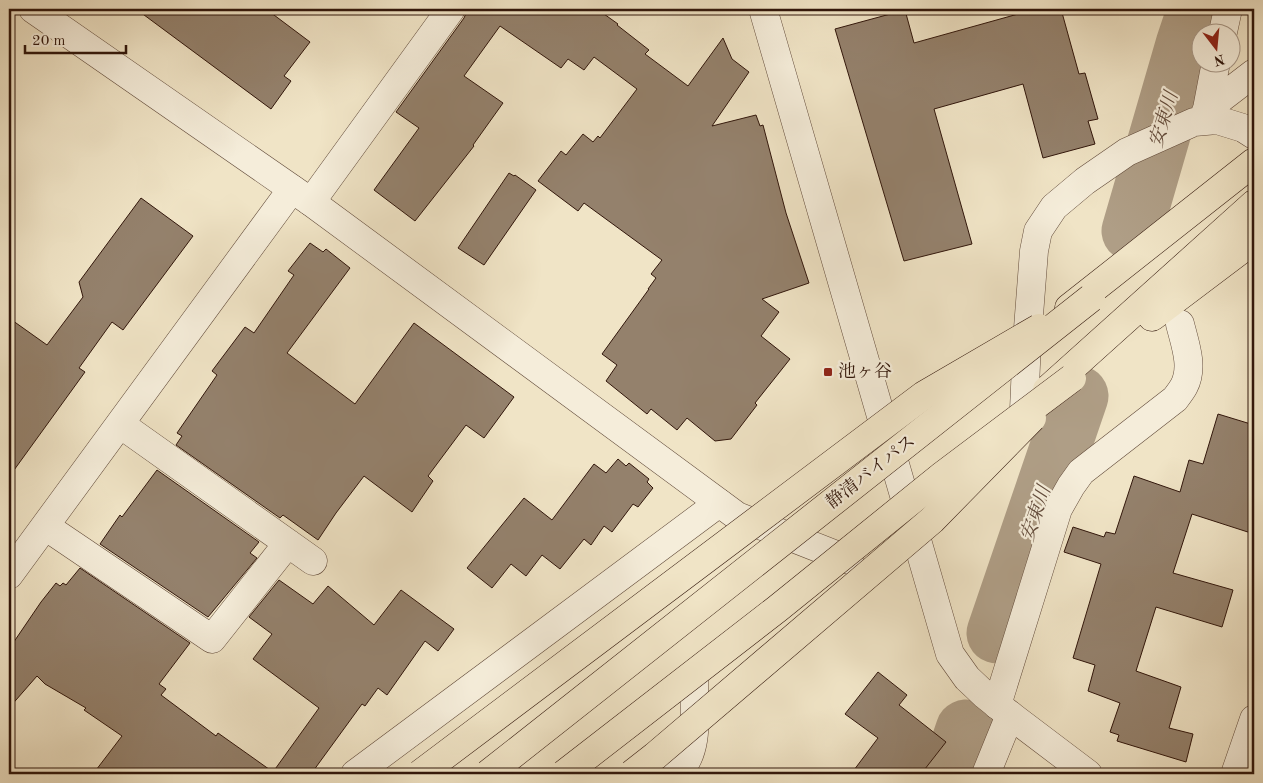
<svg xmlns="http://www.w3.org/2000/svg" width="1263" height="783" font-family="'Old Standard TT','Noto Serif JP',serif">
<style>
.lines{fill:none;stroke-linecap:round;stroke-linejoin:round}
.river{stroke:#af9e86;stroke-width:61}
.building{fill:#94816c;stroke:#31160b}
.minor-casing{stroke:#614a3a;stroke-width:29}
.tertiary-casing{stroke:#614a3a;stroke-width:29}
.trunk-casing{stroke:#31160b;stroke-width:29}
.minor{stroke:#f5edda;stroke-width:28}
.tertiary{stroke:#f5edda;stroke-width:28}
.trunk{stroke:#f0e4c6;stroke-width:28}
.trunk-bridge-casing{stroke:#31160b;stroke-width:29;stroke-linecap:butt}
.motorway-bridge-casing{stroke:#31160b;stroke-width:29;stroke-linecap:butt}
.trunk-bridge{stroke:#f0e4c6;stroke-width:28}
.motorway-bridge{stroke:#f0e4c6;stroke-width:28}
.poi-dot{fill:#8f2418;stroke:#f5edda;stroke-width:2}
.labels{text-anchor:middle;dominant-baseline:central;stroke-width:4.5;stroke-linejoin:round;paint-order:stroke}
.poi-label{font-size:18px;fill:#31160b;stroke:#f5edda;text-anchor:start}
.street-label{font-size:18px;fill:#31160b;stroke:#f5edda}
.water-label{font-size:19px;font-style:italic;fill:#634c3c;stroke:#f5edda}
</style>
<rect width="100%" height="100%" fill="#f0e4c6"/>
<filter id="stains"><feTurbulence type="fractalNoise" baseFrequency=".004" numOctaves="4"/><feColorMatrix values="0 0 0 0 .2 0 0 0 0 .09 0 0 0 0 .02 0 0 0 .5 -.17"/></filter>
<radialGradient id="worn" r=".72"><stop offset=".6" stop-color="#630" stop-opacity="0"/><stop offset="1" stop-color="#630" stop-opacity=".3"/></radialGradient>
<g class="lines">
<path class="river" d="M1132,231L1186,45L1198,9
M997,633L1078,396
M951,774L966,730"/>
</g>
<path class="building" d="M136,9H266L310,42L284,76L291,81L271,109Z
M468,9H597L618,24L617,25L649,50L645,54L688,86L723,38L732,59L749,72L712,126L756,115L760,126L763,125L786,213L809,283L762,299L779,312L761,336L790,359L755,403L757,405L731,439L715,441L687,418L677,430L651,409L647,414L606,381L617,365L602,354L649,289H648L656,278L651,274L662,260L584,203L578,211L538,181L561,151L566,155L583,134L593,142L598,136L600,138L637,89L594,57L584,70L568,59L561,68L500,26L464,76L503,103L473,145L474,146L415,221L374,190L419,128L396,112L464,18Z
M1036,9H1061L1079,74L1085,73L1098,119L1088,121L1095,144L1043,158L1023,84L934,109L972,244L904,261L835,29L905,10L914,43Z
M509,173L514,176L515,175L536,190L484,265L458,248Z
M141,198L193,236L123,330L112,322L79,368L85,372L9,477V318L47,345L83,297L79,282Z
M310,243L323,252L326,249L350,268L287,353L355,404L414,323L514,397L484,438L466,425L428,476L433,481L412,512L364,476L336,513L318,540L283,515L280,518L176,445L182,436L177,433L217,375L212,371L245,327L254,333L294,275L288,271Z
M1218,414L1254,425V534L1192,514L1173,573L1233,590L1222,627L1156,607L1136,671L1181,687L1169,728L1193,734L1186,762L1117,741L1119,735L1110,732L1120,703L1088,691L1095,665L1073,658L1101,564L1064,552L1073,527L1104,537L1106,532L1115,534L1134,476L1180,492L1189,460L1203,464Z
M618,459L626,466L629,463L649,479L647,482L653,488L638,507L633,504L612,532L604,526L591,545L584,539L560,569L542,555L526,576L511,564L492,588L467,568L524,498L552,520L594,464L606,473Z
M157,470L259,542L250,553L257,558L208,617L100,544L120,515L122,517Z
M80,568L190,643L159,684L166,689L161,695L216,736L218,733L273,772L319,708L253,659L272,634L249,617L279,580L313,604L328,586L374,625L401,590L454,629L438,651L425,641L387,695L378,688L365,706L362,704L311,774H93L122,736L84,710L86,708L45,684L37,676L9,708V649L41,602L56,583L60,586L63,583L66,585Z
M878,672L907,695L899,705L946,742L921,774H851L878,738L845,714Z"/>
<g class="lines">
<g class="minor-casing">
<path id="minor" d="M1223,32L1228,9
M1207,109L1254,73
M1202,121L1207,109L1216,62
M311,202L451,9
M1024,410L1027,341L1034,251L1038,231L1054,207L1085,181L1127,152L1194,122L1217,120L1243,128L1254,135
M120,424L313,561
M45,526L212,639L288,543
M9,575L292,189
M997,705L1058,509L1071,486L1081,472L1175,399C1178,395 1182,390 1184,386C1194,367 1185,344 1180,324
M355,774L719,503
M675,774C701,755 694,709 694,681
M986,774L1010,715"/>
</g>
<g class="tertiary-casing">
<path id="tertiary" d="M33,9L311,202L737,516L849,560
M763,9L950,654L967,678L985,695L1010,715L1088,774
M1235,774L1254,719"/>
</g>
<g class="trunk-casing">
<path id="trunk" d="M1069,308L1254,162
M1152,317L1254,240
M1047,390L1254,204"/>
</g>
<use href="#minor" class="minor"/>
<use href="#tertiary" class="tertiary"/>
<use href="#trunk" class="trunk"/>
<g class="trunk-bridge-casing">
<path id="trunk-bridge" d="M420,774L924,395L1039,328
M632,774L655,756L932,520L1032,418"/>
</g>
<g class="motorway-bridge-casing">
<path id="motorway-bridge" d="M488,774L1091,298
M564,774L777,609L943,475L1072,378"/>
</g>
<use href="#trunk-bridge" class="trunk-bridge"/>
<use href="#motorway-bridge" class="motorway-bridge"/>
</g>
<rect class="poi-dot" x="823" y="367" width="10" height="10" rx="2.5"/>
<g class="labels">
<g class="poi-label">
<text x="838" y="372">池ヶ谷</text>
</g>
<g class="street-label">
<text transform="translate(871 472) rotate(-38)">静清バイパス</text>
</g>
<g class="water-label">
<text transform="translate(1165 120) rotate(-73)">安東川</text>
<text transform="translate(1037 514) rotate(-71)">安東川</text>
</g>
</g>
<rect width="1263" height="783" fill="none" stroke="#f0e4c6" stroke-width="30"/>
<rect x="10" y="10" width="1243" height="763" fill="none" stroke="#31160b" stroke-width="2.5"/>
<rect x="15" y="15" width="1233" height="753" fill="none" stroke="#31160b"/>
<g transform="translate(1216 48) rotate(164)"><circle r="24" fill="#f5edda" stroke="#a79787"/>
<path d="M0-4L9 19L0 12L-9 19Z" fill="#8f2418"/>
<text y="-8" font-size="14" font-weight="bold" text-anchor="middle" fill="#31160b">N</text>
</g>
<path d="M25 45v8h101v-8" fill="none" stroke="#31160b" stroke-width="2.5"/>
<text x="32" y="45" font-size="15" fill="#31160b" stroke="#f5edda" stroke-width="4" paint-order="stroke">20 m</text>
<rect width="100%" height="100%" filter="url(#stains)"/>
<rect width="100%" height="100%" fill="url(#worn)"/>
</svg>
